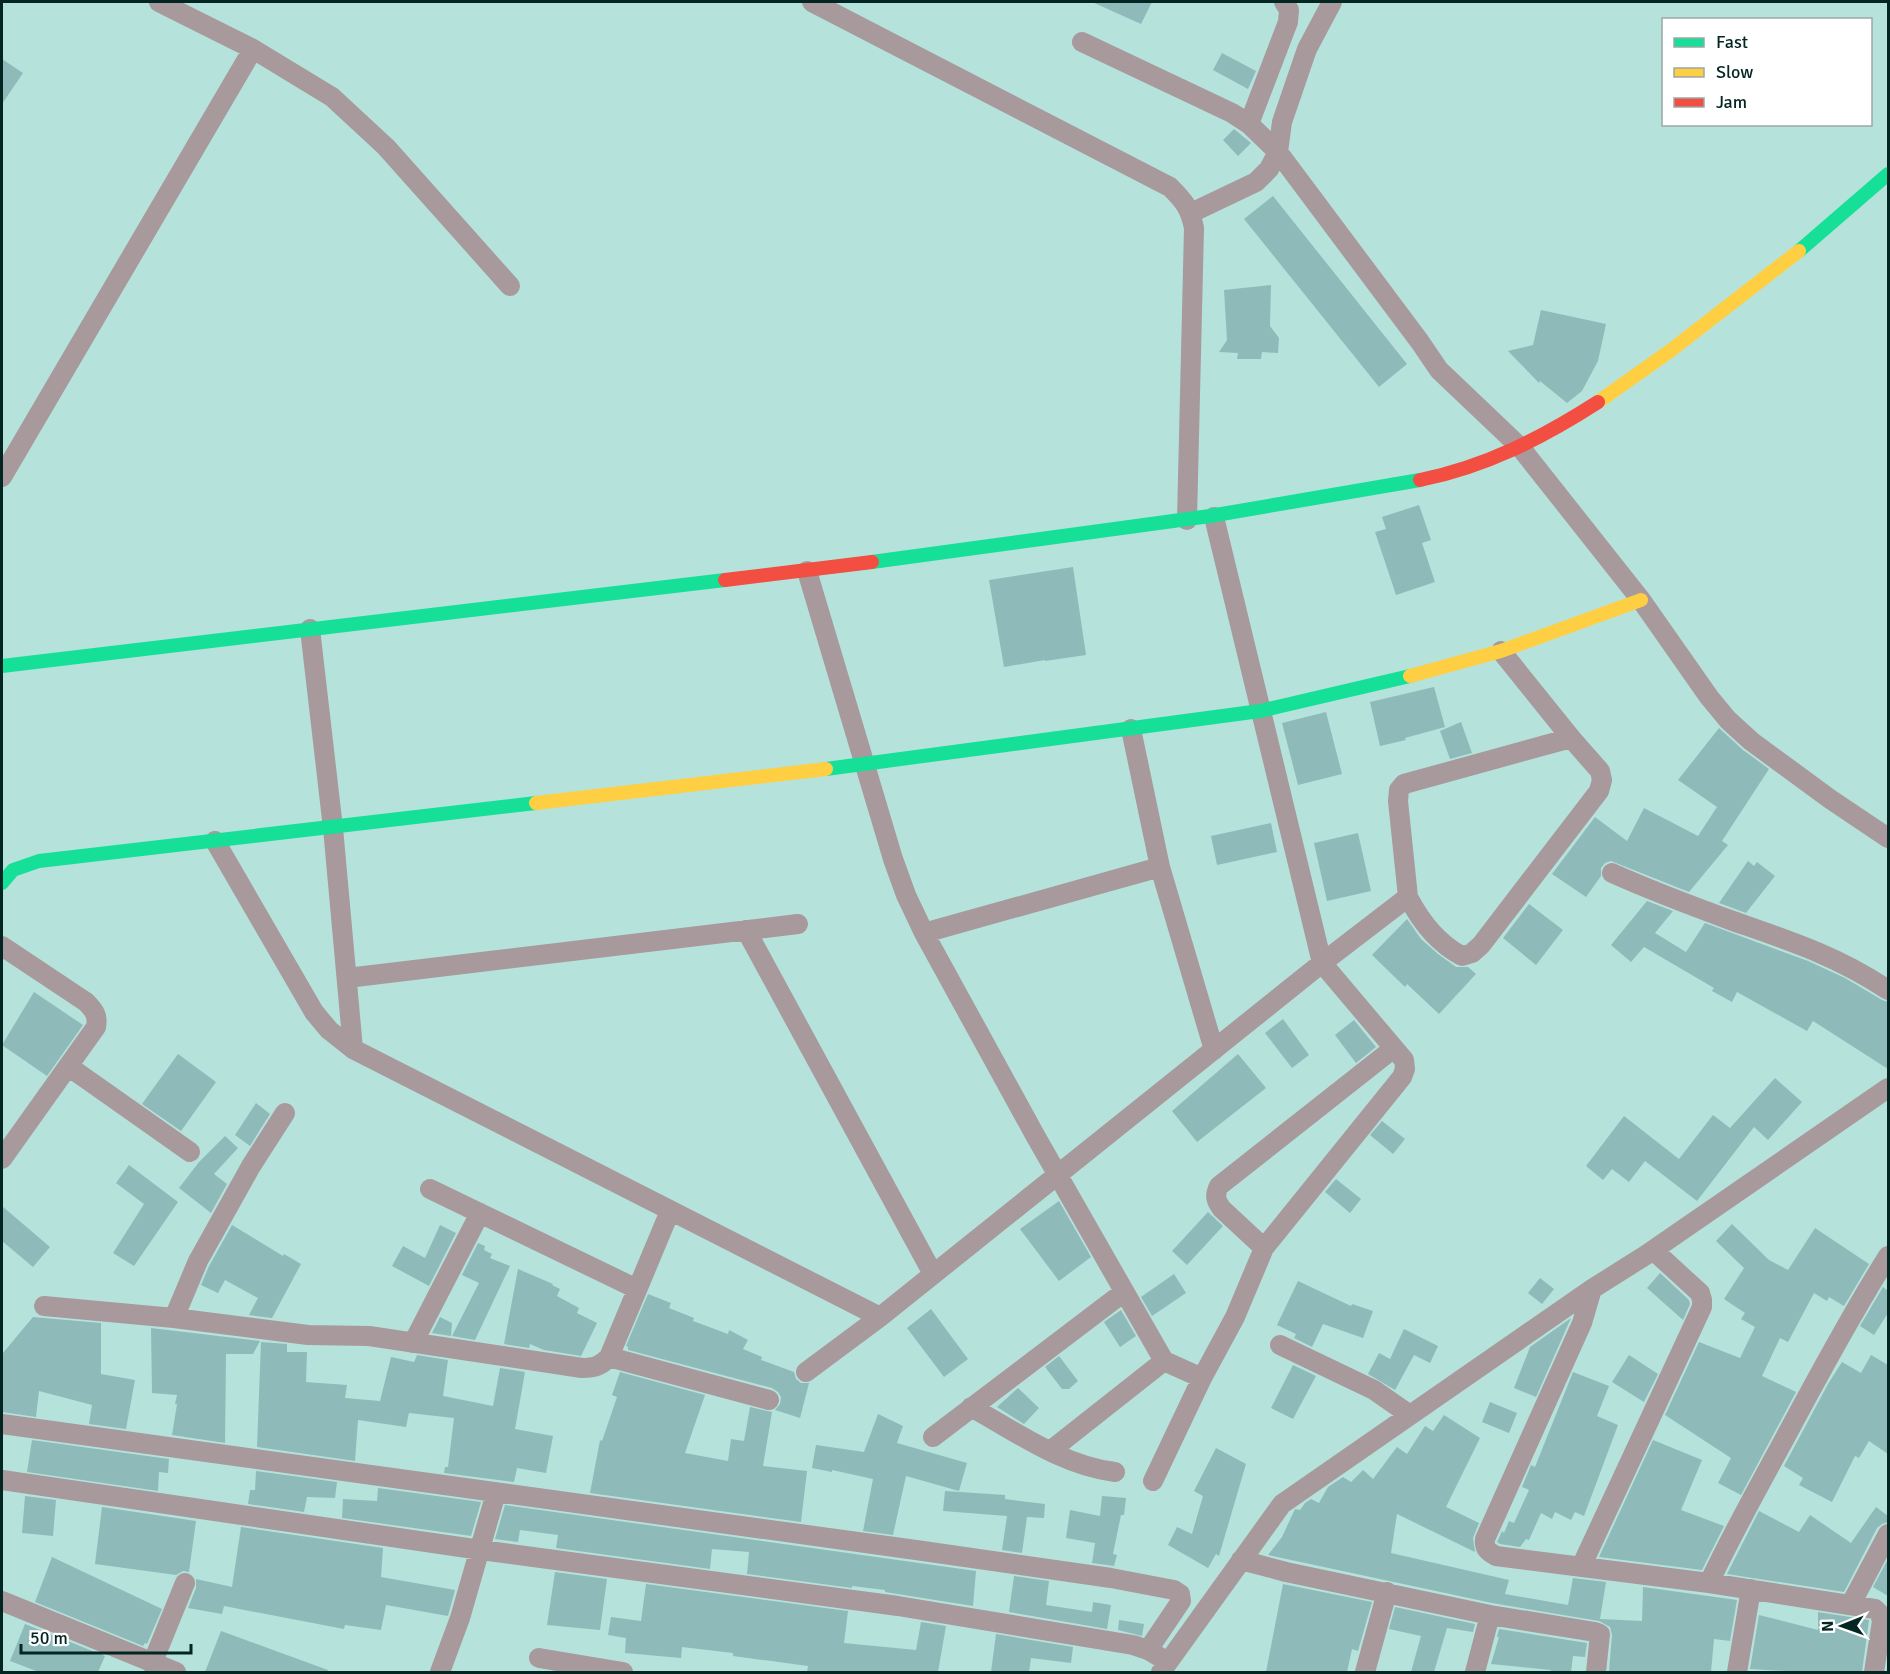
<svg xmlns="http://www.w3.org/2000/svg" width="1890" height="1674" font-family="Signika,sans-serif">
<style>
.building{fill:#8ebaba}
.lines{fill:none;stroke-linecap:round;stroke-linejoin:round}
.street{stroke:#a7999c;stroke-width:20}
.fast{stroke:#16e098;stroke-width:14}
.slow{stroke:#ffcf43;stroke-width:14}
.jam{stroke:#f24e42;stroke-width:14}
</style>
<rect width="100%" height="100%" fill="#b6e2dc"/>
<path class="building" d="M1092,2H1152L1141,24Z
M1222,53L1256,71L1248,89L1213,70Z
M2,59L23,73L2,104Z
M1234,129L1251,143L1238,156L1223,140Z
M1273,196L1407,364L1379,387L1244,219Z
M1271,285L1270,326L1279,338L1278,353L1262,352L1261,359H1237L1238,353L1219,352L1227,340L1224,290Z
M1541,310L1606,324L1598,361L1582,391L1567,403L1540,381L1539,383L1508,351L1533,345Z
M1419,505L1431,540L1422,543L1435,582L1396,595L1375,532L1386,529L1382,517Z
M1073,567L1086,655L1045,661V660L1004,667L989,580Z
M1434,687L1445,727L1405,738L1406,740L1380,746L1370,702Z
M1326,712L1342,774L1298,785L1282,723Z
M1461,722L1472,753L1450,759L1440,731Z
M1719,728L1743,750L1769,769L1722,841L1728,845L1689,892L1611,861L1605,863L1601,868V876L1586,897L1552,874L1595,817L1627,841L1644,808L1698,836L1717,807L1678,780Z
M1271,823L1277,852L1217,865L1211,836Z
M1358,833L1371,891L1327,901L1314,843Z
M1748,861L1754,866L1757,862L1775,876L1746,913L1719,903Z
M1647,901L1673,911L1655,933L1686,952L1705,923L1808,961L1845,978L1882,1000L1888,1002V1069L1813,1021L1807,1031L1737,992L1732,1002L1712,991L1714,988L1644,947L1631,962L1611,945Z
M1529,904L1563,930L1536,965L1503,938Z
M1407,919L1421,939L1438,954L1456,967H1468L1476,974L1439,1014L1407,984L1405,987L1372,955Z
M34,992L83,1025L47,1076L2,1045Z
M1283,1019L1309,1055L1292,1068L1265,1033Z
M1354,1020L1376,1047L1356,1063L1335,1035Z
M178,1054L216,1082L181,1131L142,1104Z
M1238,1054L1266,1088L1197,1142L1172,1111Z
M1775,1078L1802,1102L1768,1140L1754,1127L1697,1201L1645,1161L1629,1182L1612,1169L1603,1180L1586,1166L1624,1116L1679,1159L1713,1115L1730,1128Z
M256,1103L270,1114L250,1146L235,1135Z
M1382,1121L1405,1139L1393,1154L1370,1135Z
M225,1136L238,1148L214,1174L227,1184L211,1213L179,1188L199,1162Z
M129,1165L178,1202L134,1266L113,1253L144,1204L116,1183Z
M1336,1179L1361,1199L1350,1213L1325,1192Z
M1059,1201L1091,1257L1059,1281L1020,1229Z
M2,1206L50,1247L33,1267L2,1241Z
M1208,1212L1223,1226L1187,1265L1172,1251Z
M1732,1224L1769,1260L1788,1270L1815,1228L1869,1264L1844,1306L1829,1297L1827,1301L1814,1293L1788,1342L1780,1338L1762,1376L1796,1392L1741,1495L1718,1483L1731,1458L1665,1415L1699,1342L1740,1358L1755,1327L1741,1319L1745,1313L1724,1299L1744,1268L1716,1241Z
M232,1225L283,1256L284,1254L301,1264L272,1318L249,1315L258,1298L225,1280L218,1293L201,1285L209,1266Z
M440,1225L456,1233L429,1286L392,1266L403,1246L425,1258Z
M478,1243L485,1246L484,1250L492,1254L490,1258L510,1266L475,1340L452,1336L479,1283L462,1275Z
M518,1269L553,1284L552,1285L560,1289L557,1296L579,1308L577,1313L597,1323L581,1356L544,1350L530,1344L529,1348L504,1344Z
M1660,1273L1689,1300L1690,1304L1683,1320L1647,1288Z
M1174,1274L1186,1293L1152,1316L1141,1297Z
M1540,1278L1554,1289L1542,1304L1528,1293Z
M1298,1281L1351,1306L1352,1304L1373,1311L1363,1338L1323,1324L1312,1347L1294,1338L1296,1334L1277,1325Z
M1883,1287L1888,1291V1313L1874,1335L1860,1326Z
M648,1294L671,1303L669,1308L694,1318L693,1321L728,1334L729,1330L748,1340L743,1349L762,1357L761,1360L794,1372L796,1379L801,1383H809L800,1418L775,1410L780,1404L781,1397L778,1392L772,1388L628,1350V1347L626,1346Z
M931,1309L968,1359L944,1377L907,1328Z
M1121,1310L1136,1336L1120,1347L1104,1322Z
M33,1317L101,1323V1374L135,1380L126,1429L89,1424L92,1405L39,1391L36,1417L2,1412L3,1353Z
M440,1317L452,1323L451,1336L432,1333Z
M1571,1318L1536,1397L1514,1388L1530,1347Z
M151,1328L260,1341L253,1354H226L225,1443L172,1435L177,1404H175L177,1395L152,1393Z
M1404,1329L1438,1346L1430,1363L1414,1355L1395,1390L1368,1374L1379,1353L1390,1359Z
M261,1342L287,1344V1352H307L306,1382L347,1385L345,1398L380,1401L391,1357L414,1362L417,1355L448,1360L443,1396L493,1406L500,1368L525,1372L515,1429L553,1436L546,1473L517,1468L514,1482L444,1473L445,1467H448L454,1418L409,1413L406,1427L358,1420L355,1461L257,1447Z
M1629,1355L1658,1374L1644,1402L1612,1382Z
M1871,1355L1888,1365V1454L1869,1441L1859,1458L1855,1456L1832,1502L1799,1485L1803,1478L1784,1466L1828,1384L1842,1362L1861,1373Z
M1059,1356L1078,1381L1069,1389H1062L1045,1367Z
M1293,1365L1316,1376L1293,1419L1271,1408Z
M620,1372L705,1395L685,1453L728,1461L731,1439L744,1441L750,1407L772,1412L763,1466L807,1471L801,1522L590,1493L600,1440L602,1441L617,1397L612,1395Z
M1573,1372L1609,1386L1597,1416L1618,1425L1584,1516L1575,1512L1571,1520L1555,1512L1552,1519L1541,1513L1529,1540L1526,1539L1520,1547L1500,1544L1497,1542L1502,1531L1504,1533L1509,1521L1514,1523L1529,1490L1522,1487L1531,1465L1535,1467Z
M1018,1388L1039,1408L1024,1424L997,1407Z
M1490,1402L1517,1413L1509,1433L1482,1422Z
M878,1414L903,1426L897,1443L967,1463L959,1491L906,1476L893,1535L863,1531L873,1479L832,1470V1472L812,1468L816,1445L864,1452Z
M1444,1415L1480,1438L1446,1507L1479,1523L1473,1538L1475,1552L1397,1514L1391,1553L1509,1580L1505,1594L1568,1605L1573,1578L1606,1582L1600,1619L1642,1621L1643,1587L1737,1600L1730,1641L1714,1639L1711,1672L1609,1671L1612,1635L1610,1627L1599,1621L1492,1603L1268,1555L1282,1537L1295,1509L1300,1510L1305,1503L1311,1499L1319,1503L1328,1487L1343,1477L1351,1482L1363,1470L1373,1479L1397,1447L1407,1454L1425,1426L1433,1431Z
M32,1440L169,1459L168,1473L159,1472L158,1491L27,1472Z
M1653,1440L1702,1460L1681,1510L1724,1526L1702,1570L1599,1557Z
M1216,1448L1246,1464L1219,1556L1216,1554L1208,1568L1168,1545L1177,1527L1192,1534L1203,1496L1194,1491Z
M256,1471L337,1482L335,1498L307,1497L304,1512L248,1504L250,1490H255Z
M378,1488L481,1502L471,1536L342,1518L343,1499L377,1501Z
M945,1491L1005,1495V1499L1045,1504L1044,1518L1027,1517L1022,1553L1002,1550L1007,1516L943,1511Z
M25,1496L56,1500L53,1536L22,1533Z
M1102,1496L1126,1498L1124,1515H1121L1113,1554L1117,1555L1114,1566L1092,1563L1095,1543L1066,1538L1070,1510L1100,1516Z
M505,1505L976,1571L973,1606L885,1592V1590L852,1586V1588L747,1574L749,1552L712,1549L710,1569L556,1548L558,1535L520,1530L518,1542L495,1539Z
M102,1507L196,1521L189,1572L183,1571L176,1575L95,1564Z
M1876,1507L1888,1516V1522L1882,1524L1877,1528L1844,1592L1727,1574L1759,1511L1799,1532L1810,1515L1851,1543Z
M241,1527L383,1548L381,1577L455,1590L448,1616L386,1605L381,1630L345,1625L344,1629L224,1606L222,1614L188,1608L196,1588V1579L232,1587Z
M52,1557L162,1609L147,1644L145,1643L143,1646L35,1602Z
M1888,1559V1596L1873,1587Z
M555,1572L607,1579L600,1630L547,1625Z
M1014,1576L1049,1581L1046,1605L1092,1612L1093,1602L1111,1605L1107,1629L1009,1612Z
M646,1584L848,1611L844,1643L916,1650L921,1622L946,1626L938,1672H807L808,1666L733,1656V1653L682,1647L681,1658L625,1653L626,1638L608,1635L611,1617L641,1621Z
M1283,1584L1372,1602L1358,1651L1352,1649L1347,1672H1266Z
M1395,1607L1475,1624L1473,1632L1447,1628L1434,1672H1411L1421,1636L1389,1629Z
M1818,1612L1869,1620L1862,1672H1805L1750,1669L1759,1615L1818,1630Z
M1119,1620L1144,1624L1142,1636L1118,1630Z
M25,1624L105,1656L98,1672H39L10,1661Z
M1499,1629L1587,1643L1585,1657L1573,1656L1571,1672H1550L1551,1670L1491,1664L1499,1637H1497Z
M221,1631L328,1670L327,1672H205Z
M996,1634L1073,1647L1071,1663L1031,1658L1029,1672H991Z"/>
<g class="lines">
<path class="street" d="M159,2L253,49L332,97L386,147L510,286
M812,2L1170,187C1184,201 1190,208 1194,228L1187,520
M1332,2L1307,49L1282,122L1278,152L1420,342L1439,370L1520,447L1641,600L1709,697L1728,720L1751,741L1830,799L1888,838
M1082,42L1232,113L1249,124L1278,152L1269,169L1256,182L1191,213
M1249,124L1288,22L1289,10L1284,2
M2,477L253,49
M807,571L893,859L906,895L924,933L1036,1137L1164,1361L1202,1378L1153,1481
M310,629L333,828L353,1049L880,1317
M1131,729L1160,867L1214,1050
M215,841L314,1012L329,1030L353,1049
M1612,873C1652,891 1692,906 1733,921C1790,941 1837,956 1888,990
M1408,897L1398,801L1399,790L1404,784L1571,738
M746,930L933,1274
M924,933L1160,867
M2,946L86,1002C95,1011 98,1016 96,1027L2,1159
M347,978L798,924
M68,1066L190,1152
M430,1189L637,1289
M1264,1248L1222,1209C1216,1201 1214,1196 1219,1186L1394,1048
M1592,1289L1582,1323L1485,1539C1484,1548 1487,1551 1496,1556L1709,1583L1875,1609L1880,1614L1882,1621L1874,1672
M44,1306L174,1318L308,1335L369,1336L582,1368C594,1368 601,1366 609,1357L670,1211
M174,1318L198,1261L251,1166L285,1113
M413,1343L480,1213
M1280,1345L1374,1390L1410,1415
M609,1357L769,1400
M806,1372L880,1317L1322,963L1408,897C1421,922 1437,943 1462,956L1472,953L1481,945L1599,791L1602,780L1600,771L1571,738L1501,651
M1202,1378L1235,1317L1264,1248L1402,1077L1405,1069L1404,1060L1322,963L1214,517
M971,1407C1016,1432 1063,1466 1115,1472
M2,1424L916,1550L1111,1578L1174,1590L1180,1594L1181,1601L1148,1650
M933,1437L1124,1292
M1050,1451L1164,1361
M2,1480L481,1550L898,1606L1133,1645L1148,1650L1168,1662
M1241,1560L1286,1572L1490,1615L1595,1632L1600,1634L1596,1672
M1581,1567L1702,1307V1300L1700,1293L1653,1250
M1709,1583C1732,1534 1759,1486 1785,1438C1818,1376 1851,1315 1888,1256
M2,1601L176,1672
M1851,1604L1888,1534
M539,1658L623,1672
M152,1664L185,1583
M440,1672L460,1618L496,1493
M1161,1672L1282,1504L1592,1289L1646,1255L1888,1088
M1365,1672L1387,1592
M1475,1672L1490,1615
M1737,1672L1751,1589"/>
<path class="fast" d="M1799,251L1888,174
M872,562L1210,516L1420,480
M2,666L725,580
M826,769L1260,711L1410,676
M2,883L13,870L39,861L536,803"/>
<path class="slow" d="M1598,402L1670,351L1799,251
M1410,676L1501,651L1641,600
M536,803L826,769"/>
<path class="jam" d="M1420,480C1485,467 1542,438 1598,402
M725,580L872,562"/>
</g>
<rect width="1890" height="1674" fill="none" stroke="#032623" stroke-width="6"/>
<rect x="1662" y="18" width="210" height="108" fill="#ffffff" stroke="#9aa8a7" stroke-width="1.5"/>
<rect x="1674" y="38" width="30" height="9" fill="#16e098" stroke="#9aa8a7" stroke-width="1.5"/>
<text x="1716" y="48" font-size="18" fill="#032623">Fast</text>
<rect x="1674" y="68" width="30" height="9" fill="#ffcf43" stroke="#9aa8a7" stroke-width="1.5"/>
<text x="1716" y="78" font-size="18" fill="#032623">Slow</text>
<rect x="1674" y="98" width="30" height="9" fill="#f24e42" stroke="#9aa8a7" stroke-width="1.5"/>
<text x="1716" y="108" font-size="18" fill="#032623">Jam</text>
<g transform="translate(1842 1626) rotate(269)" stroke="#ffffff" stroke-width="4.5" paint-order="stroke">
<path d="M0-4.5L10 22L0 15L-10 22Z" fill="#032623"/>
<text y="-9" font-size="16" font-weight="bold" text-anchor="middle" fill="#032623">N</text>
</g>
<path d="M21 1644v9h170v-9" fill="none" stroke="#032623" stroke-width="3"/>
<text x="30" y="1644" font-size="18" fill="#032623" stroke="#ffffff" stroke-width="4.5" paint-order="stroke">50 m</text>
</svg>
